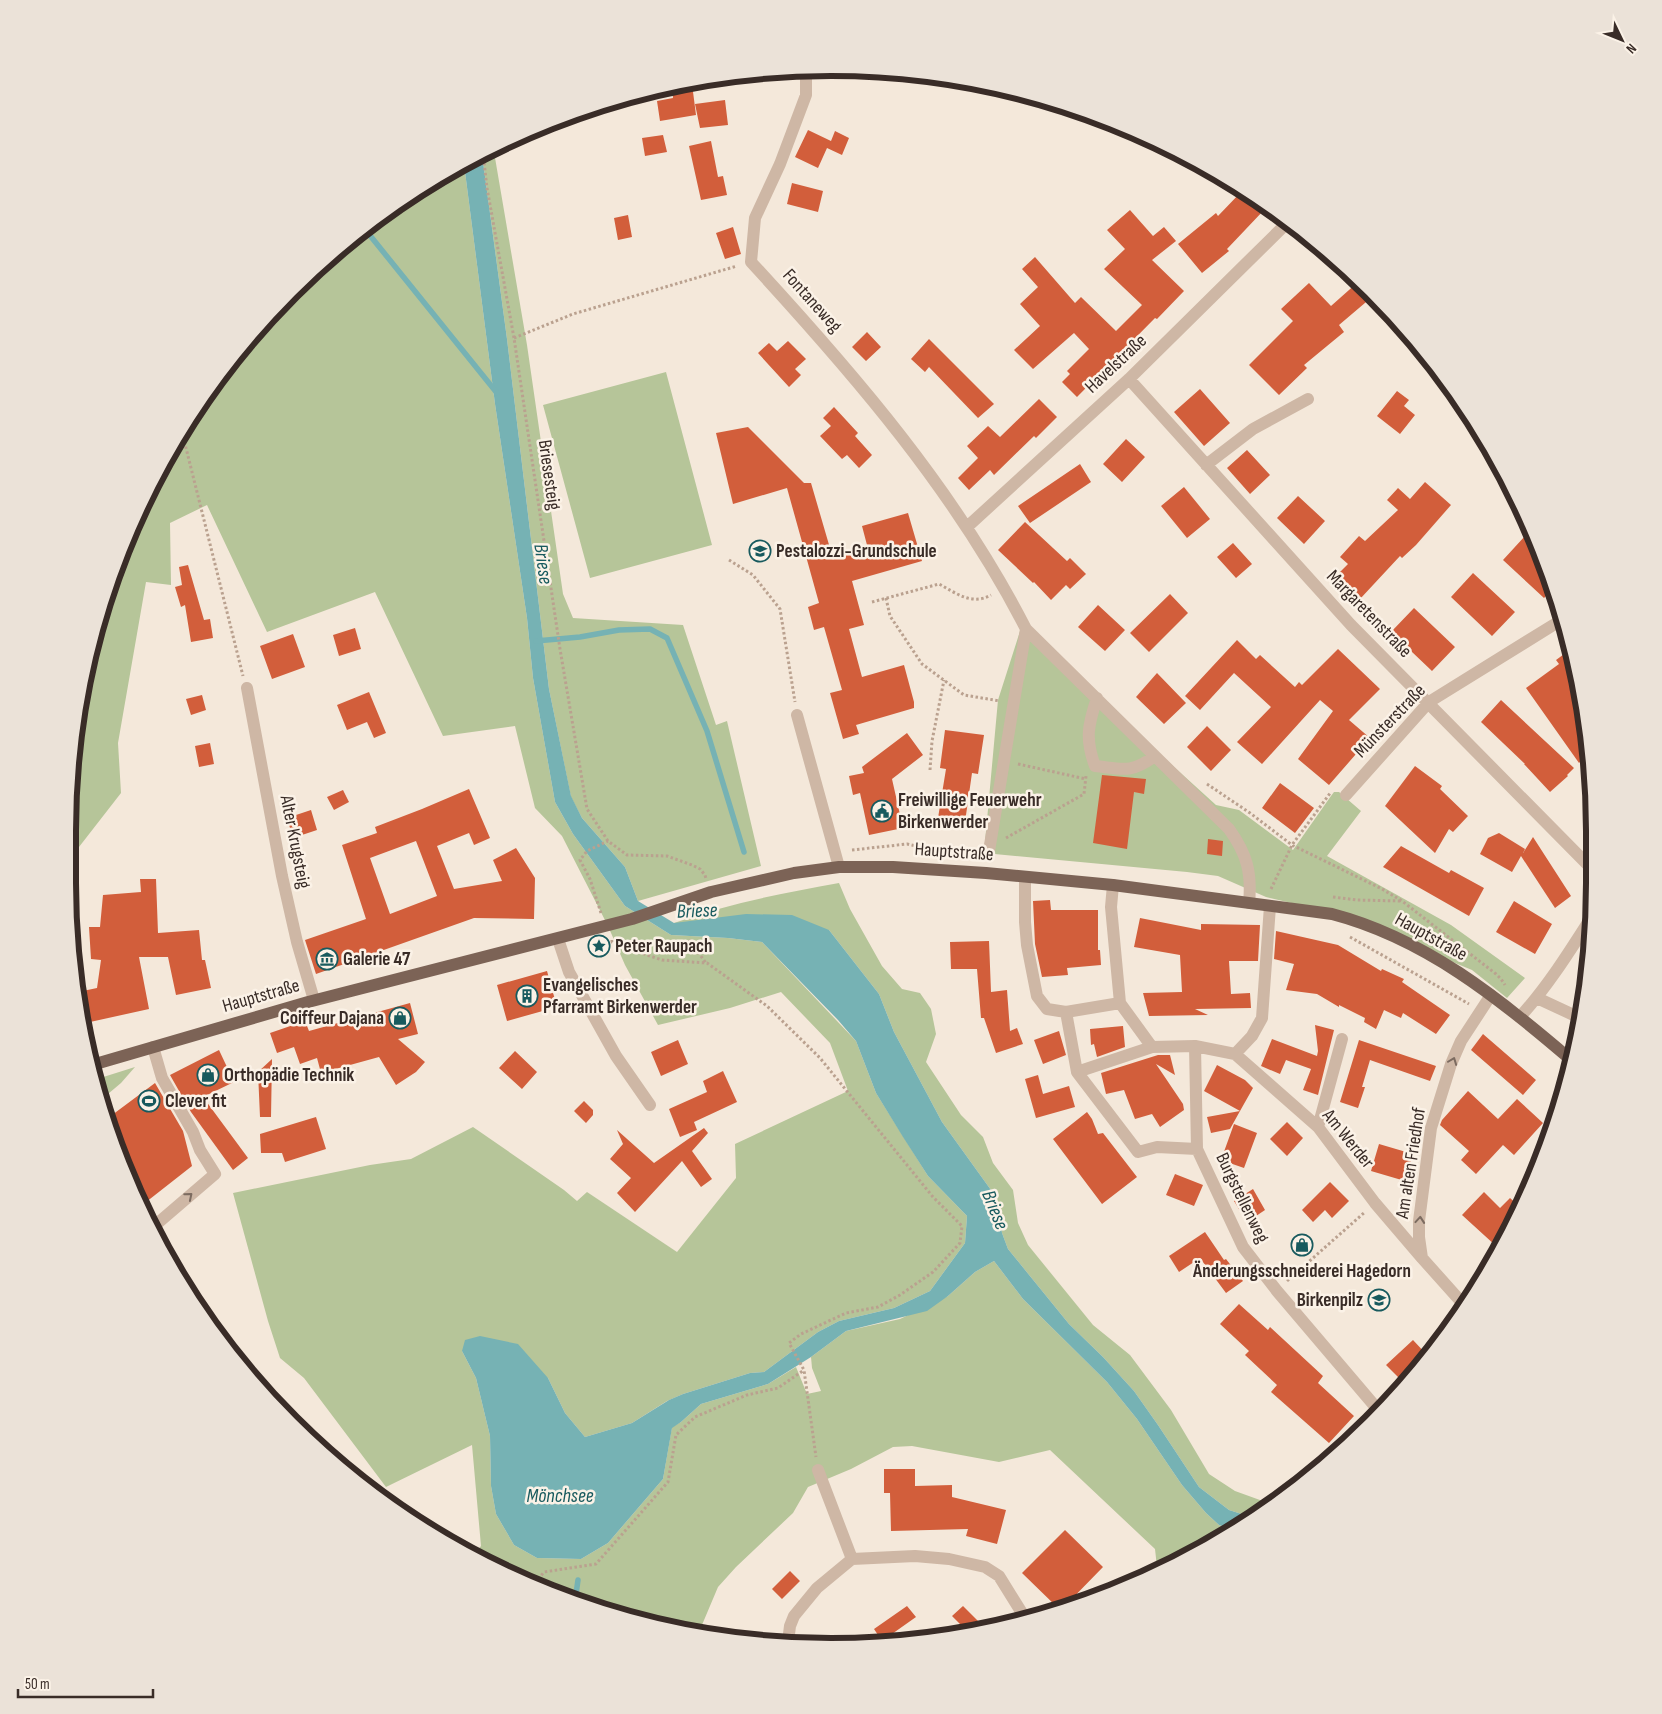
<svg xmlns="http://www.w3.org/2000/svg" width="1662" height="1714" font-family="'Sofia Sans Condensed',sans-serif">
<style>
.green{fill:#b6c599}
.water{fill:#76b2b4}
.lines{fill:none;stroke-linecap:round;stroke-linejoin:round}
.stream{stroke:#76b2b4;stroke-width:5.5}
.building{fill:#d25e3b;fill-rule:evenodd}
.path{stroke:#baa18f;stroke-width:3;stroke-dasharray:2.5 2.5;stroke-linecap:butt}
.minor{stroke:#ceb7a5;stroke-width:12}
.major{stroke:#7c6356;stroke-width:12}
.oneway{stroke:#7c6b60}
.labels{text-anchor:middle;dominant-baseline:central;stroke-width:5;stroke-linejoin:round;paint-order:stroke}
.street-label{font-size:19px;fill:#392c27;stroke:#fbf2e7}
.poi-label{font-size:19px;font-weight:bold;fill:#392c27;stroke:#fbf2e7;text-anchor:start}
.water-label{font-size:20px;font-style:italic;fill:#185a5e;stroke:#fbf2e7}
.rim{fill:none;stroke:#392c27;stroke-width:6}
</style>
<rect width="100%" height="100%" fill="#f4e8da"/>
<path class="green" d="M493,146L527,345L563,594L573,618L683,625L716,725L727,721L761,866L638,901L625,867L582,818L571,797L549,689L507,339L482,154Z
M464,164L495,404L527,618L533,678L555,802L573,834L625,906L671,935L728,938L762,942L856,1041L876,1093L928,1176L967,1216L965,1243L930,1291L894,1308L839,1321L818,1332L764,1372L750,1373L683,1394L667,1401L632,1423L585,1437L565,1413L548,1378L462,1351L476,1378L490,1436L491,1486L496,1514L514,1545L537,1558L581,1559L608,1543L663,1479L672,1427L681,1422L701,1404L768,1384L796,1367L807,1394L821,1391L812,1368L811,1357L846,1331L900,1319L948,1296L975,1272L994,1261L1023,1299L1107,1382L1137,1419L1182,1485L1206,1513L1219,1525L1231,1529L1169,1568L1163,1570L1157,1567L1155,1549L1050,1450L999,1462L912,1446L893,1447L851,1469L808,1487L793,1513L736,1567L718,1587L699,1632L586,1606L473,1555L481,1546L472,1445L386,1487L304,1378L280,1358L268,1321L233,1193L370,1165L411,1159L473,1127L564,1190L577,1201L587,1192L677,1252L736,1178L735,1144L848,1091L830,1043L781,992L730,1008L658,1025L625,965L608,926L562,836L535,808L515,726L443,736L375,592L267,632L207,505L170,523L171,585L146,582L118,743L121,793L72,856H69L74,731L108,585L170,449L257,328L366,225Z
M666,372L712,545L590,578L543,405Z
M1021,628L1216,805L1239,810L1293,850L1331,796L1334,792H1339L1361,811L1327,856L1451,925L1525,978L1507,998L1472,970L1443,958L1356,918L1266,897L1218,876L1187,872L984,853L998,700Z
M839,883L850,909L882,966L902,989L920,993L931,1009L936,1034L926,1062L961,1115L983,1137L993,1163L1013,1190L1018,1223L1028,1245L1093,1325L1130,1355L1171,1410L1209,1474L1235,1491L1271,1504L1251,1517L1229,1510L1199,1487L1158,1425L1134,1391L1103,1357L1069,1324L1008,1249L1002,1233L996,1197L942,1122L894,1032L879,994L829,930L674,923C727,904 783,893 839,883Z
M135,1067L121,1083L102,1099L97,1079Z"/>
<path class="water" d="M482,154L507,339L549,689L571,796L582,818L625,867L638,901L674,923L746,914L792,915L829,930L879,994L894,1032L942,1122L996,1197L1002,1233L1008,1249L1069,1324L1103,1357L1134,1391L1158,1425L1199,1487L1229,1510L1251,1517L1231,1529L1219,1525L1206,1513L1182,1485L1137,1419L1107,1382L1023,1299L994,1261L975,1272L948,1296L927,1311L846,1331L811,1357L768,1384L701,1404L681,1422L672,1428L663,1479L608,1543L581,1559L537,1558L514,1545L496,1514L491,1486L490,1436L476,1378L462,1351L465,1340L480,1336L518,1344L548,1378L565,1413L585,1437L632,1423L669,1400L683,1394L750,1373L764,1372L818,1332L839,1321L894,1308L930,1291L965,1243L967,1216L928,1176L903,1137L876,1093L856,1041L838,1020L762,942L728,938L671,935L625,906L573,834L555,802L533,678L527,618L495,404L464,164Z"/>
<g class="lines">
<path class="stream" d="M364,228L497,393
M536,641L580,637L619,630L650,629L667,638L707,731L744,852
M575,1601L578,1580"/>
</g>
<path class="building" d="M692,84L696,115L660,121L657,101L673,98L672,87Z
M725,100L728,125L700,128L695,104Z
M808,130L831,141L835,131L849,138L842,155L827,148L818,168L795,157Z
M663,135L667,152L645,156L642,138Z
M711,141L718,177L723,176L727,195L701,200L689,146Z
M792,183L823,191L818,212L787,204Z
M1242,191L1264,210L1227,249L1229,251L1202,273L1178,244L1216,213L1218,216Z
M1130,210L1153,236L1164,227L1176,241L1152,260L1184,291L1157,319L1155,318L1077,397L1062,382L1070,374L1067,371L1089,349L1074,333L1033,369L1014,350L1040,326L1020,304L1038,287L1022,269L1035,257L1075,303L1081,297L1116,331L1142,305L1104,269L1125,249L1107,230Z
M628,215L632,237L618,240L614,218Z
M733,227L741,254L725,259L716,233Z
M1358,282L1372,297L1339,325L1344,332L1304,365L1307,368L1279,395L1249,365L1293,321L1281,309L1309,283L1331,306Z
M867,332L881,347L866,361L852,347Z
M929,339L994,404L978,418L929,367L925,372L911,359Z
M788,341L806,359L795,369L801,375L789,387L758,353L769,343L777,351Z
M1200,389L1230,423L1204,446L1174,412Z
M1397,391L1409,400L1404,406L1415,415L1400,434L1377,416Z
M1039,399L1057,417L1036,438L1034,436L994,475L990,470L969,490L958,478L978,458L967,446L988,426L1000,437Z
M834,407L858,433L855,436L872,455L859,468L847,455L842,459L820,436L831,426L823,418Z
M748,427L804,483H811L832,555L867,545L862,526L908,513L922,561L852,581L864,625L849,629L862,677L904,665L914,702V708L856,725L859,734L843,739L830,693L842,690L824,627L814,630L808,607L819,603L787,488L733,504L716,433Z
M1126,439L1145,457L1122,482L1103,464Z
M1247,450L1270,475L1250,494L1227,468Z
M1080,464L1091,482L1030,523L1018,506Z
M1425,482L1451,505L1416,545L1402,558L1400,556L1360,599L1336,576L1348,564L1340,557L1359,536L1365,541L1398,510L1387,500L1398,488L1410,499Z
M1184,487L1210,519L1187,538L1161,506Z
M1298,496L1325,521L1304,544L1277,518Z
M1025,522L1067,561L1070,558L1086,574L1070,589L1066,585L1051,600L1034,582L1033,583L998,550Z
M1525,536L1535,545L1552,590L1544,598L1503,560Z
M1233,543L1252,564L1236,578L1217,557Z
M188,565L204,620L210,619L213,638L191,642L185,605L181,607L175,587L182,585L179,567Z
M1473,573L1515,612L1492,636L1451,597Z
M1170,594L1188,613L1149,652L1130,633Z
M1098,605L1125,630L1105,651L1078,627Z
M1414,608L1455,647L1432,671L1391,632Z
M355,628L361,649L339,656L333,635Z
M293,634L305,667L272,679L260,646Z
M1237,640L1256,659L1260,655L1295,687L1299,682L1302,685L1338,649L1380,689L1349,720L1370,738L1329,785L1298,759L1333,711L1320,700L1262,764L1237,742L1271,707L1234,673L1200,710L1185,696Z
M1571,649L1588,753L1579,763L1526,688L1559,664L1556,660Z
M1157,673L1186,703L1164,724L1136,697Z
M369,692L386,733L374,738L367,722L347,730L337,705Z
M202,695L206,710L191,715L186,699Z
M1501,700L1574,768L1567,775L1568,776L1550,792L1524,764H1525L1481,722Z
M1207,726L1231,750L1211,771L1187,747Z
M945,730L984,735L978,774L972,773L965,822L938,818L946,769L940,768Z
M907,733L923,755L892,779L903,828L869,835L860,793L853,795L849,776L864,773L862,767Z
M210,743L214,764L199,767L195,746Z
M1415,766L1442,786L1440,789L1468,816L1453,832L1449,829L1435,853L1385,806Z
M1102,775L1146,779L1144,794L1134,792L1127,849L1093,843Z
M1280,783L1314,808L1295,833L1262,808Z
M469,789L490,838L474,845L469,833L437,846L454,889L502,881L493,860L516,848L535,878L534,919L474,918L316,974L305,940L366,919L342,845L377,833L375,827L422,809ZM416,841L437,896L390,914L370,858Z
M343,790L349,802L334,810L327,797Z
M311,810L317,830L293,838L287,818Z
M1499,833L1525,849L1523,853L1533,837L1571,896L1555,908L1521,856L1512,872L1480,854L1488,838Z
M1208,839L1223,841L1222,856L1207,854Z
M1401,846L1449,873L1451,870L1484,888L1469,916L1383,867Z
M140,879H156L158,933L199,930L202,960H205L211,988L176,995L168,957H139L149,1009L81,1024L78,992L97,988L101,960L91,959L89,927H100L103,895L141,892Z
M1050,900L1051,910H1098V950H1100L1101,965L1067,968L1068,975L1042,977L1035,944L1033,901Z
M1514,901L1552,924L1535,954L1496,932Z
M1140,918L1201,930V924L1260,925L1258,961H1229L1231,994L1250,993L1251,1008L1195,1009L1208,1015L1149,1016L1143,993L1182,992L1180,955L1134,947Z
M1276,931L1338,945L1381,971L1382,969L1404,979L1402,982L1450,1015L1436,1034L1403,1013L1401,1018L1384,1010L1376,1029L1364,1022L1365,1018L1339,1005V1007L1317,994L1286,990L1294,964L1274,959Z
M989,941L991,992L1007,990L1010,1031L1017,1028L1023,1044L996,1053L984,1018H981L977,969H951L950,942Z
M547,971L557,1007L507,1021L497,985Z
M410,1003L418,1034L398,1039L425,1062L416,1072L396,1085L379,1057L321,1073L317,1058L300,1064L294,1047L277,1053L270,1033L305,1021L309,1031Z
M1315,1025L1334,1030L1318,1095L1303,1090L1311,1069L1286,1060L1280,1074L1261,1066L1272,1039L1317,1056L1318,1051Z
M1123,1026L1125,1047L1097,1057L1094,1044L1091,1045L1090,1029Z
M1059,1031L1066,1055L1043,1064L1034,1040Z
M1483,1034L1536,1080L1523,1095L1471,1050Z
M678,1040L688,1064L661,1076L651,1052Z
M1359,1040L1436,1066L1430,1081L1370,1060L1362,1087H1365L1358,1108L1340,1102Z
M219,1050L234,1082L203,1097L248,1158L233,1170L191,1112L170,1075Z
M515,1051L537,1072L522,1089L499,1068Z
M1158,1055H1170L1175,1075L1156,1064L1183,1104L1184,1110L1160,1127L1152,1114L1135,1119L1124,1090L1106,1094L1101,1073Z
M272,1059L271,1117H260L258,1072Z
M1217,1065L1245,1080L1253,1088L1240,1111L1204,1091Z
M723,1071L737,1102L694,1122L697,1130L680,1137L669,1109L707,1092L703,1081Z
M1038,1075L1043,1094L1069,1086L1075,1107L1036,1118L1025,1079Z
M155,1083L183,1131L192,1166L141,1206L126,1175L108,1118Z
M1468,1091L1498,1119L1517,1099L1543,1123L1514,1155L1503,1145L1476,1174L1461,1160L1469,1151L1440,1125L1442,1120Z
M584,1101L593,1110V1115L586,1123L574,1111Z
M1240,1111L1230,1129L1211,1133L1207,1117Z
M1087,1112L1092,1119L1098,1134L1103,1133L1137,1177L1102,1204L1053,1139Z
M316,1117L326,1149L285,1162L282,1153H261L260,1134Z
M1287,1122L1303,1138L1287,1156L1270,1139Z
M1234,1124L1257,1133L1244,1168L1221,1160Z
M704,1128L708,1133L692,1151L712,1179L701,1187L682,1161L635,1212L617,1193L631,1178L610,1159L623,1144L617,1130L654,1163Z
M1379,1144L1413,1154L1405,1181L1371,1171Z
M1175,1174L1203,1185L1194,1206L1166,1195Z
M1330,1182L1349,1201L1332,1218L1325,1210L1313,1222L1302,1210Z
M1253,1189L1265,1210L1247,1222L1234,1201Z
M1484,1192L1500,1208L1510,1198L1519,1206L1505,1236L1496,1246L1462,1215Z
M1205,1232L1224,1260L1226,1259L1243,1281L1226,1293L1200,1258L1179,1272L1169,1256Z
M1239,1304L1268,1330L1270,1327L1323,1376L1318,1383L1354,1416L1329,1443L1271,1392L1277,1385L1245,1355L1249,1351L1220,1324Z
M1413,1340L1427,1355L1406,1385L1386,1365Z
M884,1469H915V1486L952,1485V1497L1006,1510L997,1544L966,1536L968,1529L891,1531L890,1493H884Z
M1065,1530L1103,1567L1063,1608L1059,1609L1022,1573Z
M790,1571L800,1581L782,1599L772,1589Z
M907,1606L916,1617L882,1641L874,1629Z
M963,1606L985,1628L967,1631L952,1616Z"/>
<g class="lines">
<path class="path" d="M483,153L487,188L514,338L560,649L587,809L608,841L627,855L667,856L692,865L700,869L705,875L706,879
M514,338L573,314L737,266
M182,432L243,676
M729,560L753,575L780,609L795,702
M886,598L890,616L922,664L964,695L1000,701
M872,602L939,584C956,593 972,606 991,595
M1018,764L1086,779
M930,770L932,741L944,680
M1207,784L1250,813L1292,845L1382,889L1402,901L1496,974L1501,979L1505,985
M1006,838L1084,794L1086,776
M852,850L907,844L952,854
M1271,889L1292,845L1331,792
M1333,897L1357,900L1402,901
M601,913L590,879L580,860L587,851L608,841
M1350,937L1469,1004
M612,940V942L641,953L662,960L707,963L767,1006L820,1058L933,1197L962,1226L960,1243L933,1272L900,1295L878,1307L846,1313L801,1334L789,1343L804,1370L816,1457
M689,940L706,963
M1287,1281L1365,1212
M535,1583L544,1572L596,1564L668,1482L676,1435L695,1417L747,1395L778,1388L804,1370"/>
<path class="minor" d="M806,70V95L780,164L755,218L751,262C855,375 956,492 1026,629L1229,829C1247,854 1252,873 1249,903
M1129,379L1351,625L1591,868
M1206,465L1253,429L1308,399
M967,527L1129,379L1287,223
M247,688L282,876L297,942L314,1000
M1097,698C1088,725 1085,739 1095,766C1123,769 1130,774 1155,756
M797,715L839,867
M1346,795L1429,702L1563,619
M989,851L1026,629
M1025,877V922L1027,945L1037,996L1047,1009L1066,1012L1120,1003
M1113,885L1111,907L1120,1003L1152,1047
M558,939L569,972L616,1056L650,1105
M1537,998L1580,1018
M1066,1012L1077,1072L1138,1152L1157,1147L1197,1149
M1520,1017C1547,987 1568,954 1589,921
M1195,1046L1197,1149L1243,1247L1277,1291L1379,1411
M1235,1054L1252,1036L1262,1018L1270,906
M1077,1072L1152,1047L1195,1046L1235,1054L1318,1127L1375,1203L1422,1258
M1318,1127L1342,1039
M152,1228L215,1174L200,1150L193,1132L162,1078L153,1047
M1464,1305L1422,1258L1419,1237V1221L1431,1128L1451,1064L1461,1041L1491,995
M818,1470L852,1559
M788,1642L790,1626L794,1616L817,1588L852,1559L915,1556L949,1559L985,1567L999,1576L1027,1621"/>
<path class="major" d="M92,1065L308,1002L632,919L711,892L794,873L839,867H893L986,873L1113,885L1332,914C1424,938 1499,998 1570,1059"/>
</g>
<defs><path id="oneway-chevron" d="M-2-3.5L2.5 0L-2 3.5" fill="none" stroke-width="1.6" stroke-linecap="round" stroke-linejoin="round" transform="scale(1.25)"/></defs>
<g class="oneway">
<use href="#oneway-chevron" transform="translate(1453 1061) rotate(-69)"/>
<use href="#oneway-chevron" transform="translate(189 1196) rotate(-40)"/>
<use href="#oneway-chevron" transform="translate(1420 1220) rotate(-85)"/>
</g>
<defs>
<g id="school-ring" transform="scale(1.125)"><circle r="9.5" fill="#fbf2e7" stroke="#185a5e" stroke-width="1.5"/><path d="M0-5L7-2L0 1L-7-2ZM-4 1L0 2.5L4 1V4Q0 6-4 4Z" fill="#185a5e"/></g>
<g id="civic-ring" transform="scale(1.125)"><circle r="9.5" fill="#fbf2e7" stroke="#185a5e" stroke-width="1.5"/><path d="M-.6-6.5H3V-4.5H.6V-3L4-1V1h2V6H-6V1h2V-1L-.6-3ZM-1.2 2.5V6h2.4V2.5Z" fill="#185a5e"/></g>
<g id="sight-ring" transform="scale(1.125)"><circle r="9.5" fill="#fbf2e7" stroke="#185a5e" stroke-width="1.5"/><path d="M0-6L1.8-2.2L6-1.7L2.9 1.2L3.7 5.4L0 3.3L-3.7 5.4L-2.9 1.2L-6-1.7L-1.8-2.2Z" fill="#185a5e"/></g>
<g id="museum-ring" transform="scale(1.125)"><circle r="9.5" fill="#fbf2e7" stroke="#185a5e" stroke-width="1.5"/><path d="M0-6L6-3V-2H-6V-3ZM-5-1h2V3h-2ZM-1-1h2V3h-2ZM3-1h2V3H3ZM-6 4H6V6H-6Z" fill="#185a5e"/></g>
<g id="building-ring" transform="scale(1.125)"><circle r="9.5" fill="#fbf2e7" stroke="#185a5e" stroke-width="1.5"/><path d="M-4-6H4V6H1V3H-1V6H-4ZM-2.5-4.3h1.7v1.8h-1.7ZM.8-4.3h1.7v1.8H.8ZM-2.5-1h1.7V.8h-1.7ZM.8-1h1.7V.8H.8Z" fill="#185a5e"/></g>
<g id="shop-ring" transform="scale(1.125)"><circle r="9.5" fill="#fbf2e7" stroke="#185a5e" stroke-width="1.5"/><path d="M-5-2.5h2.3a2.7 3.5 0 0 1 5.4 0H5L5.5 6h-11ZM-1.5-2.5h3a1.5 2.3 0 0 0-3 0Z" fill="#185a5e"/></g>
<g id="stadium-ring" transform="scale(1.125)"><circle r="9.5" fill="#fbf2e7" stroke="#185a5e" stroke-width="1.5"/><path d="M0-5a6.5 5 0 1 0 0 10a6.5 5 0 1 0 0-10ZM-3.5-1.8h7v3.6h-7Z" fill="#185a5e"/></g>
</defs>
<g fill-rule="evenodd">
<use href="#school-ring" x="760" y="551"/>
<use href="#civic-ring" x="882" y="811"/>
<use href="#sight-ring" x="599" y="946"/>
<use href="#museum-ring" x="327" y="959"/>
<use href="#building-ring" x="527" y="996"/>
<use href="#shop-ring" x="400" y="1018"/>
<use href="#shop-ring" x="208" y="1075"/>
<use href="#stadium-ring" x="149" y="1101"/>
<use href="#shop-ring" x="1302" y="1245"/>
<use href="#school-ring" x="1379" y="1300"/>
</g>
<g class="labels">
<g class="street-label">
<text transform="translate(812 301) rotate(48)">Fontaneweg</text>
<text transform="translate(1116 364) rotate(-43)">Havelstraße</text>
<text transform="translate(549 475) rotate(82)">Briesesteig</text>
<text transform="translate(1369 614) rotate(46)">Margaretenstraße</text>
<text transform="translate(1390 721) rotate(-46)">Münsterstraße</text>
<text transform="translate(295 842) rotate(79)">Alter Krugsteig</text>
<text transform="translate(954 852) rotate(4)">Hauptstraße</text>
<text transform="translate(1431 937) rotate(29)">Hauptstraße</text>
<text transform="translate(261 996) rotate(-16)">Hauptstraße</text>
<text transform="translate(1348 1139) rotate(51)">Am Werder</text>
<text transform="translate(1411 1163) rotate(-81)">Am alten Friedhof</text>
<text transform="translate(1242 1198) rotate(64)">Burgstellenweg</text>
</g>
<g class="poi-label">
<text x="776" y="551">Pestalozzi-Grundschule</text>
<text x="898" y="800">Freiwillige Feuerwehr<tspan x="898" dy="22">Birkenwerder</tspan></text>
<text x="615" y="946">Peter Raupach</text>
<text x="343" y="959">Galerie 47</text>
<text x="543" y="985">Evangelisches<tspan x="543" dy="22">Pfarramt Birkenwerder</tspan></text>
<text x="384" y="1018" text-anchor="end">Coiffeur Dajana</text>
<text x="224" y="1075">Orthopädie Technik</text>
<text x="165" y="1101">Clever fit</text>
<text x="1302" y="1271" text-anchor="middle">Änderungsschneiderei Hagedorn</text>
<text x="1363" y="1300" text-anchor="end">Birkenpilz</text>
</g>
<g class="water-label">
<text transform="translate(543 564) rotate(82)">Briese</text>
<text transform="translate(697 911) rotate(-2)">Briese</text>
<text transform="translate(995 1210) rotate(68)">Briese</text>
<text x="560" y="1496">Mönchsee</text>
</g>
</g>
<path d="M0 0H1662V1714H0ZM831 76H831A755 755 0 0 1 1586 831V883A755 755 0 0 1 831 1638H831A755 755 0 0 1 76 883V831A755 755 0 0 1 831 76Z" fill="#ebe2d8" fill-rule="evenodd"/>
<path class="rim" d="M831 76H831A755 755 0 0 1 1586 831V883A755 755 0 0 1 831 1638H831A755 755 0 0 1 76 883V831A755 755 0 0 1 831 76Z"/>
<g transform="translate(1622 40) rotate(133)" stroke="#fbf2e7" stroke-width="4" paint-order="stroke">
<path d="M0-4L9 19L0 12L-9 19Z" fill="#392c27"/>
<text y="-8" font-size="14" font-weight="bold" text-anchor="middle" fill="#392c27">N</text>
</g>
<path d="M18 1689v8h135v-8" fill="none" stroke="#392c27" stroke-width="2.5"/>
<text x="25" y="1689" font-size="15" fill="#392c27" stroke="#fbf2e7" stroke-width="4" paint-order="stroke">50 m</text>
</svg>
